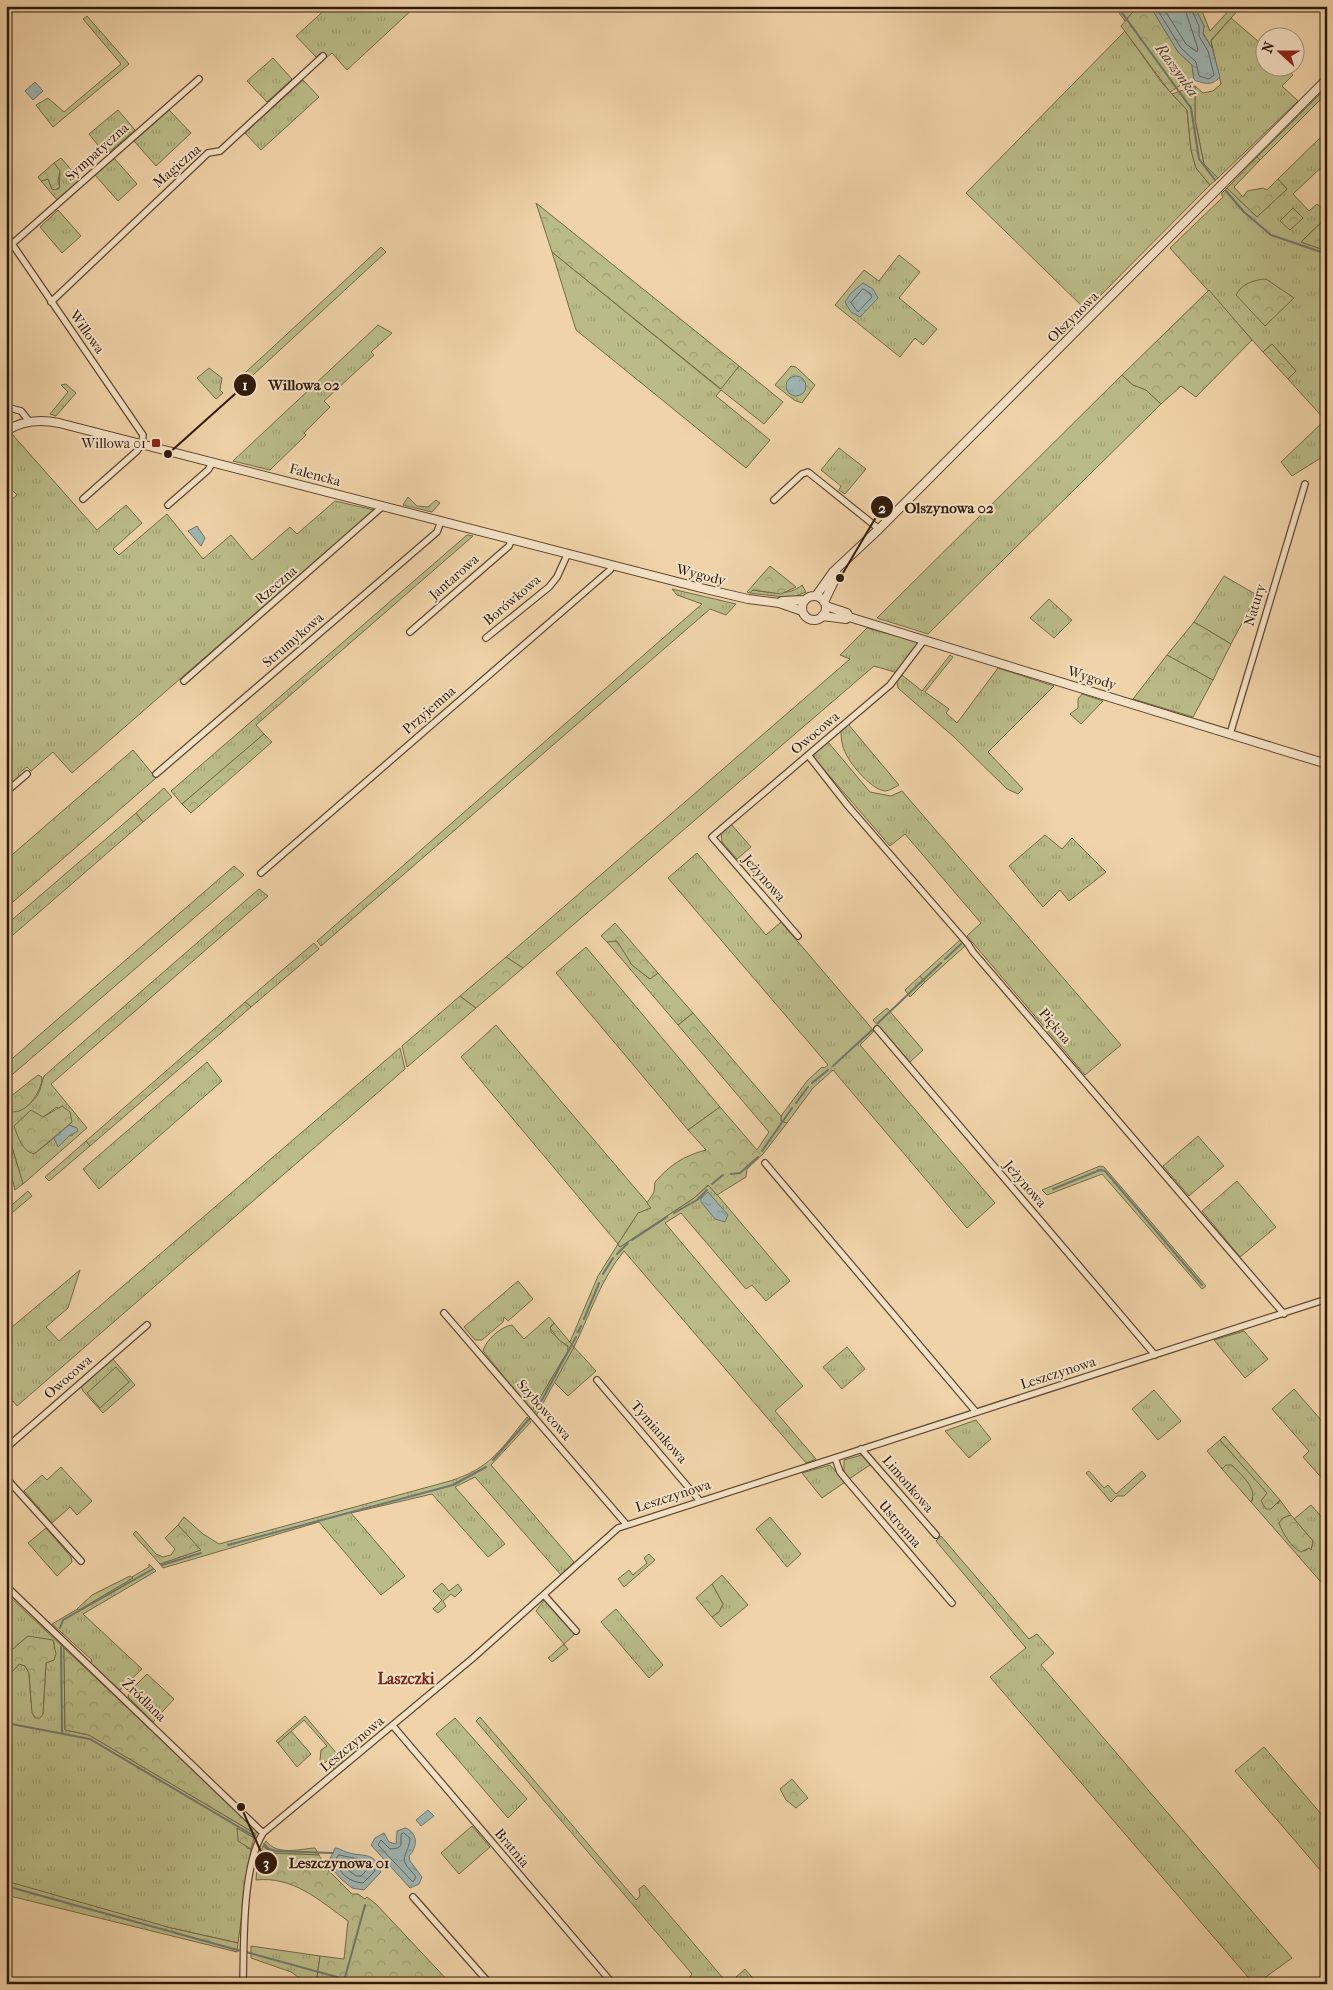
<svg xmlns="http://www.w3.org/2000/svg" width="1333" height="1990" font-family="'IM FELL French Canon',serif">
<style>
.grass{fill:url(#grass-tufts);stroke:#756a48;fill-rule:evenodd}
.forest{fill:url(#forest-crowns);stroke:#756a48}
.park{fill:#babc88;stroke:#756a48}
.water{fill:url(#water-ripples);stroke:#72776f}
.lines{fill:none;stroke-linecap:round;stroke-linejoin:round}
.shore{stroke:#67675e;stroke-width:1}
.stream{stroke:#72776f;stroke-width:2}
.minor-casing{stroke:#604830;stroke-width:8}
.tertiary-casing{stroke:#604830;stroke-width:10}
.minor{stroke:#f5e2c6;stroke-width:5.5}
.tertiary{stroke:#f5e2c6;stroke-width:8}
.poi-dot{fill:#8f2418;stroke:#f5e2c6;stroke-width:2}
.labels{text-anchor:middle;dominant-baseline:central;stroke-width:4;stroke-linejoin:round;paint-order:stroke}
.street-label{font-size:14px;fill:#301908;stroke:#f5e2c6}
.poi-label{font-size:14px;fill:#301908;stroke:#f5e2c6;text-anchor:end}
.water-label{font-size:15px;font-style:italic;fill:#51483b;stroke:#f5e2c6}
.quarter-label{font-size:16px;font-weight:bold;fill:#7a1f14;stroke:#f5e2c6}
.leader{fill:none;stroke:#301908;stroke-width:2}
.callout-dot{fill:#301908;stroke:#f5e2c6;stroke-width:2}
.mark-label{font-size:15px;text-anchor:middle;font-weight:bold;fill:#fff}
.callout-label{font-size:15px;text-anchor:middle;font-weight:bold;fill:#301908;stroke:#f5e2c6;stroke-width:4;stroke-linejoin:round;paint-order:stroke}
</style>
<defs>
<pattern id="grass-tufts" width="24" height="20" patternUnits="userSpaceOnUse" patternTransform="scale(1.25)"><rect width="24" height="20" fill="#babc88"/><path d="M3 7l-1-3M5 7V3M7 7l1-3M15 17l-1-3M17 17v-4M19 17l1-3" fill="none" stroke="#a0a174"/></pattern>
<pattern id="forest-crowns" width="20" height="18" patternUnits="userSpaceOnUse" patternTransform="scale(1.25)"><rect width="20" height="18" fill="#babc88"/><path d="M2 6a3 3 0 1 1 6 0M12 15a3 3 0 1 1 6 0" fill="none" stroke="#a0a174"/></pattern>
<pattern id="water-ripples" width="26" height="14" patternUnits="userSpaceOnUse" patternTransform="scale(1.25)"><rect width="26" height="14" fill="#9eb5b3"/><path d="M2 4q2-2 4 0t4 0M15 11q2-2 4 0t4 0" fill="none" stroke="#889b98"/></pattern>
</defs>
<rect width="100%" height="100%" fill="#f0d3a8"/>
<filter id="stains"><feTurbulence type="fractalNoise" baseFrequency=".004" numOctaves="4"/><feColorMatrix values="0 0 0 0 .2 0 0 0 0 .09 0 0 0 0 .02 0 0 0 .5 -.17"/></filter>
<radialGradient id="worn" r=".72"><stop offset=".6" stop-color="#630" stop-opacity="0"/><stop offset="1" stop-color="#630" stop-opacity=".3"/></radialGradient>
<path class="grass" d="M329,6H416L347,70L332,53L326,58L321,53L316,57L296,36Z
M1114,6H1138L1125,21Z
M87,16L129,64L53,127L36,105L48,98L64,112L121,64L83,19Z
M1231,18L1265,47L1266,68H1286L1293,75L1282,86L1298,101L1218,178L1204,164L1195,120V86L1203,93L1213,91L1221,84L1211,41Z
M1125,31L1162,83L1187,110L1191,150L1196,168L1210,185L1086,310L966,193Z
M273,58L292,79L267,102L247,81Z
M303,80L319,97L261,150L245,133Z
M1327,87V93L1260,160L1257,157Z
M118,110L135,130L106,155L89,134Z
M169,110L191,133L156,166L134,141Z
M1327,131V162L1293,194L1309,211L1317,204L1327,212V217L1301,242L1327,251V454L1292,476L1281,462L1325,420L1288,379L1296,371L1272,344L1263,352L1170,248L1223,197L1221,194L1227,188L1257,217L1286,188L1278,179Z
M61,158L81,181L58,201L41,181L48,179L52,189H59L60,173L54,163Z
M114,158L137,184L118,201L95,175Z
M58,210L81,236L62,253L40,227Z
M381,247L386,252L240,387L233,384Z
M552,252L720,389L739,366L783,402L764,424L721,390L716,396L770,440L746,468L576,330Z
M899,255L920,272L899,298L937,329L923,345L915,338L900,357L835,305L864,270L879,281Z
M378,325L392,333L371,352L374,355L324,401L330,407L304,433L306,435L270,470L233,461Z
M209,368L222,378L220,390L223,393L216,399L197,378Z
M1122,375L1133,385L1146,390L1161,404L928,634L877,618Z
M66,384L76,393L56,416L50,414L68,392L61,385Z
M12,434L97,530L126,505L142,523L113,549L119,555L167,514L203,559L231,535L252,560L290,527L297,534L335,501L374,510L72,773L53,752L31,771L27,767L18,774L20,777L6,789V504L17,495L6,484V439Z
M839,448L866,469L845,494L839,490L841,486L821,470Z
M408,497L417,506L428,507L436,500L440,503L432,512L403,505Z
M467,535L473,536L256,725L264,734L182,804L171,791Z
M1224,576L1257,595L1231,644L1194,622Z
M802,585L806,592L792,598L750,593L753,590C769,593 790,596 802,585Z
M672,589L736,604L726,615L710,609L321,946L317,941L702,604L677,595Z
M1049,599L1072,620L1054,638L1030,618Z
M867,628L918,642V646L898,673L874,666L523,968L506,957L850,659L840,655Z
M950,655L953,657L925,692L949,709L946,713L957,723L998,668L1054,686L988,752L1023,789L1018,794L1007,789L954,737L898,688L897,682L902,675L922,691Z
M1167,655L1213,680L1193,717L1133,699Z
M1082,694L1103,701L1081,724L1070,714L1078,708V699Z
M848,724L899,785C895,787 889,791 885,791C872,790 851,765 846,754C842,747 841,739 841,731Z
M828,742L870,792L891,796L902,791L1121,1045L1085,1075L967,936L981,923L905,834L890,846L814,758V754Z
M133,750L156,778L6,908V860Z
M136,813L143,822L6,941V925Z
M730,823L751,847L737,859L722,842L721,833Z
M1045,835L1062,849L1072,838L1106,872L1069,901L1060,890L1043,907L1009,866Z
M697,853L766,935L781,922L874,1031L860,1045L995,1203L967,1228L833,1070L813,1088L787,1123L781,1121V1116L807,1081L822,1067L824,1068L828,1065L668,878Z
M234,866L244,875L6,1080V1064Z
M259,889L268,896L51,1084L87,1128L23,1184L6,1127V1109C17,1116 30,1105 37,1096C41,1090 42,1081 44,1076ZM57,1107L72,1122L69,1125L77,1128L72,1136L69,1135L58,1146L54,1138L34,1154L43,1117Z
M613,940L620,944L632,965L650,979L658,973L693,1013L678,1025L607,942Z
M960,940L965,946L925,982L920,976Z
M314,943L319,949L251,1007L245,1002Z
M586,947L720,1107L688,1130L556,973Z
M460,996L476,1008L407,1067L402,1046Z
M887,1008L923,1050L910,1062L873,1020Z
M496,1025L652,1208C634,1212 628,1230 618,1244L620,1247L694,1198L709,1185L790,1281L766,1301L752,1285L746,1289L681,1213L665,1223L803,1386L775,1411L816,1459L806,1463L624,1251C601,1279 590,1314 574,1347L596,1371L568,1396L554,1382L574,1347L570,1342L598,1276L618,1244L461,1057Z
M400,1048L405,1069L17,1406L13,1401L6,1406V1332L80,1270L68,1308L46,1327L59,1341Z
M207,1062L222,1081L99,1189L83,1169Z
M1198,1136L1224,1166L1189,1196L1163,1166Z
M86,1141L90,1146L49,1181L45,1177Z
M1100,1166L1104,1167L1206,1286L1202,1289L1102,1174L1047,1195L1042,1190Z
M1237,1181L1276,1227L1240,1257L1202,1211Z
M28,1191L32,1196L6,1218V1210Z
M518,1281L533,1299L508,1321L504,1317L503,1322L482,1340H475L464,1327Z
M549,1317L554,1323L551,1326V1332L568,1347V1351L532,1411L483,1351C486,1340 500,1327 512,1325L524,1339Z
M1244,1331L1268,1359L1245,1378L1214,1340Z
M847,1347L865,1369L842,1389L823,1367Z
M112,1358L135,1385L103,1413L83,1391L81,1387Z
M1294,1389L1327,1427V1484L1303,1457L1309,1451L1272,1409Z
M1154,1390L1181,1421L1158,1440L1132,1409Z
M527,1417L531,1422L491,1465L574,1562L561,1575L475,1477L455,1487L505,1544L488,1557L432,1494L351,1513L405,1576L381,1595L319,1522L163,1568L160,1564L200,1550L178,1525L184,1517L203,1534L219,1544L450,1481C491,1468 501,1449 527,1417Z
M976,1420L991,1439L969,1458L945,1431Z
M1220,1440L1278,1504L1280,1500L1291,1515L1283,1518L1279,1523L1291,1542L1305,1551L1309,1548L1311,1550L1313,1541L1294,1519L1311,1505L1327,1523L1325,1573L1327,1589L1251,1502L1253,1499L1226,1465L1222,1469L1207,1451Z
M862,1455L870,1465L849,1479L844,1472V1460Z
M830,1465L845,1482L822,1498L802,1473Z
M61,1467L92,1501L77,1515L70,1507L52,1523L24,1491L42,1475L47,1480Z
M1089,1471L1104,1488L1108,1485L1116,1494L1142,1471L1146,1476L1124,1496H1117L1111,1502L1086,1473Z
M770,1517L801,1554L787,1567L756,1529Z
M941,1536L1029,1639L1037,1634L1054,1653L1041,1665L1292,1958L1263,1979L1266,1984H1254L990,1677L1026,1648L936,1541Z
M649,1554L655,1560L624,1587L618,1579L629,1570L633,1575L647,1563L644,1558Z
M149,1564L156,1571L83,1614L142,1669L120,1690L90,1663L92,1660L52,1624L149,1567Z
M722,1575L748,1605L721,1627L712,1617L719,1612L723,1604L712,1584Z
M442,1583L449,1591L458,1584L462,1590L455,1597L451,1594L443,1601L446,1606L438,1613L433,1609L442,1600L433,1591Z
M10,1597L64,1648L65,1730L89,1735L256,1834L254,1838L237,1829L247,1848L251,1849L238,1943L171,1928L6,1882V1679L19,1664L25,1666L29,1673L31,1703L43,1714L46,1663L50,1661L28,1636L6,1655V1600Z
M545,1599L575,1634L564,1644L568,1649L552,1662L548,1658L564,1644L536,1611Z
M616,1609L663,1665L649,1678L601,1622Z
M147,1674L174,1699L153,1722L128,1697L129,1692Z
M480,1717L636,1900L640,1896L639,1889L644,1885L728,1984H684L692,1974L476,1721Z
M455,1718L527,1799L508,1818L436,1734Z
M291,1731L311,1754L297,1767L278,1743Z
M1264,1747L1327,1821V1878L1235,1771Z
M472,1826L490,1847L459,1874L441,1853Z
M266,1841C277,1856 299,1849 315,1848L319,1855L272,1853L263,1846Z
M251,1946L320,1956L316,1984H308L291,1972L251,1958Z"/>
<path class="forest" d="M1138,6H1150L1178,52L1192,65L1194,80L1184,83L1170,92L1121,26Z
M1194,6H1200L1210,31L1233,6H1242L1211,40L1212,48L1203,33L1204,26Z
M1195,86V120L1204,164L1218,178L1210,185L1196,168L1191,150L1187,110L1172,94Z
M1257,157L1260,160L1234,187L1243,197L1247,191L1263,188L1267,190L1278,179L1287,189L1257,217L1227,188Z
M54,163L60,171L58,181L60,187L55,190L52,189L48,179L41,181L38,177Z
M536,203L739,366L721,389L552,252Z
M1293,208L1303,218L1290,230L1280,221Z
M1327,217V251L1301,242Z
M1266,279L1294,298L1265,326L1236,295C1242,283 1254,280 1266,279Z
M1209,290L1252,340L1196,397L1181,386L1161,404L1146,390L1133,385L1122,375Z
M1272,344L1296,371L1288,379L1263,352Z
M791,366L796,367L815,385L802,403L794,400L775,385Z
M770,566L796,587L781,594L753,590L750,593L747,592Z
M1194,622L1231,644L1213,680L1167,655Z
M264,734L272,742L191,813L182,804Z
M164,788L172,797L143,822L136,813Z
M615,923L658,973L650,979L632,965L617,941L607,942L601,936Z
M506,957L523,968L476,1008L460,996Z
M920,976L925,982L910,997L905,990Z
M245,1002L251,1007L90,1146L86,1141Z
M693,1013L781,1116V1121L787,1123L763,1154L747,1169L746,1177L717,1195L708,1185L694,1198L620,1247L618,1244L638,1213L651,1208L647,1203L654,1192L655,1182C670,1165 683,1156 706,1150L688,1130L720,1107L757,1150L769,1132L678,1025Z
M38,1075L42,1077C42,1092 24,1119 7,1110L6,1100Z
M62,1106L70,1112L72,1122L34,1154C22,1151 18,1137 14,1126L31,1110L43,1117Z
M6,1127L23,1184L15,1190L6,1153Z
M554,1323L574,1347L536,1416L532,1411L568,1351V1346L559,1340L550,1328Z
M1224,1436L1280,1500L1271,1509H1266L1261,1501L1267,1493L1220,1440Z
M1226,1465H1232C1241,1475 1258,1488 1251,1502L1222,1469Z
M1291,1515L1313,1541L1311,1550L1309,1548L1301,1552C1291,1547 1283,1534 1279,1523L1283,1518Z
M178,1525L201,1550L160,1564L133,1534L136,1531L156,1554L163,1557L171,1555L175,1549L165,1538Z
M46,1528L71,1557L72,1562L57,1576L28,1543Z
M130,1576L133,1578L79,1610L77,1609L92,1595Z
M712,1584L723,1604L719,1612L712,1617L696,1598Z
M28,1636L53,1640L56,1654L54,1660L46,1663L43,1714L40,1718H35L32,1713L29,1673L25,1666L19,1664L6,1679V1655Z
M64,1648L257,1830L256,1834L89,1735L65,1730Z
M305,1716L344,1762L335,1770L327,1761L323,1764L320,1760L321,1750L327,1746L304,1720L278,1743L276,1741Z
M792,1779L808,1798L796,1808L786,1800L780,1789Z
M237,1828L254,1838L251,1849L238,1841Z
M263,1846L272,1853L319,1855L326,1868L352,1894H358L365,1899L367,1897L376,1904L451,1984H316L320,1956L344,1959L348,1921C319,1900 293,1876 256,1880L257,1865Z
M6,1881L171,1928L238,1943L237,1952L6,1895Z
M745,1969L758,1984H741L736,1977Z"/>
<path class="park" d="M116,1367L129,1382L100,1408L87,1393Z"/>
<path class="water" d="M1150,6H1194L1204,26L1203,34L1212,48L1220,77C1212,86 1205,84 1194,80L1192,65L1178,52Z
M35,82L43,91L33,100L25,91Z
M863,283L873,289L878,298L860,317L851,312L845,302L851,293Z
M786 386a10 10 0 1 1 20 0a10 10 0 1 1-20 0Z
M197,526L205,538L201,546L188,531Z
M69,1125L77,1128L78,1131L69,1136L58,1147L54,1138Z
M708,1192L728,1215L725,1222L715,1219L701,1202V1198Z
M428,1810L434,1816L421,1826L416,1820Z
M405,1828C418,1832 418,1847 409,1856L410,1861L422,1877L419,1884L410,1888L371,1845L375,1838L384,1833L389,1842L396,1844L397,1831Z
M335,1848C340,1848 342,1851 346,1852C364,1858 374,1850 381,1872L364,1890L352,1888L341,1879L333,1870L330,1859Z"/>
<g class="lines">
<path class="shore" d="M1155,6L1181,48L1196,62L1199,76L1209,79L1214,75L1208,51L1199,36V26L1190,6
M1162,6L1186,44L1197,52L1198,49L1184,6
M863,289L870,293L872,297L858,312L851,303Z
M404,1833L410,1838C410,1848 402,1856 405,1863C407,1868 413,1872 416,1877L413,1882L378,1845L381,1840L390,1849L398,1848L401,1845V1835Z
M339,1855L368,1861L375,1871L363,1883C349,1882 339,1874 336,1859Z
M349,1864L364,1866L367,1870L361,1876H356L346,1868Z"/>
<path class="stream" d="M1117,6L1191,108L1199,159L1215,180
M1226,191L1244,212L1271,235L1327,254
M945,959L961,944
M878,1023L941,963
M833,1066L872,1030
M812,1083L828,1070
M796,1103L808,1087
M762,1151L792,1108
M731,1174L740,1173L758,1157
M712,1184L723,1175
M1053,1189L1100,1170L1105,1171L1202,1285
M674,1213L697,1200L707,1190
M632,1240L667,1217
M617,1254L628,1243
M603,1274L613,1258
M584,1319L599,1283
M578,1332L581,1326
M536,1411L576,1337
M493,1460L530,1418
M228,1545L453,1485L486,1467
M162,1565L201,1553
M60,1628L63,1620L153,1569
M61,1647L62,1732
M6,1723L90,1739L254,1836
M264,1844L269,1849L276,1851L333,1853
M6,1886L241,1951
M246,1952L337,1977L348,1984
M344,1981L365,1905
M381,1984L394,1979L406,1984"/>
<g class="minor-casing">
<path id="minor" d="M6,235L143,435L142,444L137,451L83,499
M12,244L199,79
M51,302L208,153L220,151L323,56
M6,407L21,411L29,421
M774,500L802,474L808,472L879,529
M168,505L208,470L213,462
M410,632L509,546L512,539
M486,638L549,587L557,577L568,553
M184,681L383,506
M1230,734L1305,484
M808,755L848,806L968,944L973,952L1284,1314
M156,774L437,532L441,521
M6,792L27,774
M261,873L610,570L612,565
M798,936L712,837L890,685L924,640
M877,1029L1155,1355
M765,1163L976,1412
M444,1313L626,1524
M597,1380L700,1501
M6,1448L147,1325
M861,1449L936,1535
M835,1458L840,1472L849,1483L952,1603
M6,1478L81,1561
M6,1586L263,1833
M544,1595L576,1631
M393,1726L613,1984
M413,1897L490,1984
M243,1984C244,1944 242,1866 263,1833L473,1658L618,1528L1327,1299"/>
</g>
<g class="tertiary-casing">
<path id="tertiary" d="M6,431C23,420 40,419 59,423L701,588L748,599L779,603L802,611
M816,596L833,572L879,529L1327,79
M802 608a12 12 0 1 1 24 0a12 12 0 1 1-24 0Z
M824,602L836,577V571
M779,603L782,601L804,600
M826,606L847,613L849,617L1327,764
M822,616L846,619L849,617"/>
</g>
<use href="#minor" class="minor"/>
<use href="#tertiary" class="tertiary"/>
</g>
<rect class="poi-dot" x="151" y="438" width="10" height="10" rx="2.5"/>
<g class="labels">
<g class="street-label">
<text transform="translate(97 152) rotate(-42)">Sympatyczna</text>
<text transform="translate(177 166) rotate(-41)">Magiczna</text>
<text transform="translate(1073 317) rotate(-45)">Olszynowa</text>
<text transform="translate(87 332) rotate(55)">Willowa</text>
<text transform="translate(315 475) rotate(15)">Falencka</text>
<text transform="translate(701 575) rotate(14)">Wygody</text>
<text transform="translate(454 577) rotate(-41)">Jantarowa</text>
<text transform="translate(276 585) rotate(-41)">Rzeczna</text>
<text transform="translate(512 600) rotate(-40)">Borówkowa</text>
<text transform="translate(1255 605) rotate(-73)">Natury</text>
<text transform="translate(293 640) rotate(-41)">Strumykowa</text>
<text transform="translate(1092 678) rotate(17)">Wygody</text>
<text transform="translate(429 710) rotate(-41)">Przyjemna</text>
<text transform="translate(815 733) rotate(-40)">Owocowa</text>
<text transform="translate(764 878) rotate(49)">Jeżynowa</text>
<text transform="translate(1055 1026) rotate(50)">Piękna</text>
<text transform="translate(1025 1184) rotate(49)">Jeżynowa</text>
<text transform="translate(1058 1373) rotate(-18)">Leszczynowa</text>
<text transform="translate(68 1377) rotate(-41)">Owocowa</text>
<text transform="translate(544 1410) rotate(49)">Szybowcowa</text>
<text transform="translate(659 1432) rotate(49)">Tymiankowa</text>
<text transform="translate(908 1484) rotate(49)">Limonkowa</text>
<text transform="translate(673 1496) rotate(-18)">Leszczynowa</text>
<text transform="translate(900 1524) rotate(49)">Ustronna</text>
<text transform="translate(144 1700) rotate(44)">Źródlana</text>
<text transform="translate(352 1744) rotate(-40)">Leszczynowa</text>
<text transform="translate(512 1848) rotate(50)">Bratnia</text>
</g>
<g class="poi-label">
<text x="146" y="443">Willowa 01</text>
</g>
<g class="water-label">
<text transform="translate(1177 70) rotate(54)">Raszynka</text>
</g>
<g class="quarter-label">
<text x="406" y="1678">Laszczki</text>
</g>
</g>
<path class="leader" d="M168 454L245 385M840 578L882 507M241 1807L266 1863"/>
<g class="callout-dot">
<circle cx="168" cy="454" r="5"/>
<circle cx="840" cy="578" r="5"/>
<circle cx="241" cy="1807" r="5"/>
<circle cx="245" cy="385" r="12"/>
<circle cx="882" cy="507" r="12"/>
<circle cx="266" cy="1863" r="12"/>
</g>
<g class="mark-label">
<text x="245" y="390">1</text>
<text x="882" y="513">2</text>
<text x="266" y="1868">3</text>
</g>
<g class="callout-label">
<text x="304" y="390">Willowa 02</text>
<text x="949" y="513">Olszynowa 02</text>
<text x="339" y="1868">Leszczynowa 01</text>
</g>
<rect width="1333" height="1990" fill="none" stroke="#f0d3a8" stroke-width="25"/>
<rect x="8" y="8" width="1318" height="1975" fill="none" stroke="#301908" stroke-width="2.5"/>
<rect x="12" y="12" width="1308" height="1965" fill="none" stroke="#301908"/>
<g transform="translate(1280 52) rotate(291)"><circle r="24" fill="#f5e2c6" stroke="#a6927a"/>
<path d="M0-4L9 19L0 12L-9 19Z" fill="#8f2418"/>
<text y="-8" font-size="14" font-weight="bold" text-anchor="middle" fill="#301908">N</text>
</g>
<rect width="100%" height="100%" filter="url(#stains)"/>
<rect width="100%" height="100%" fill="url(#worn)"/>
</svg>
